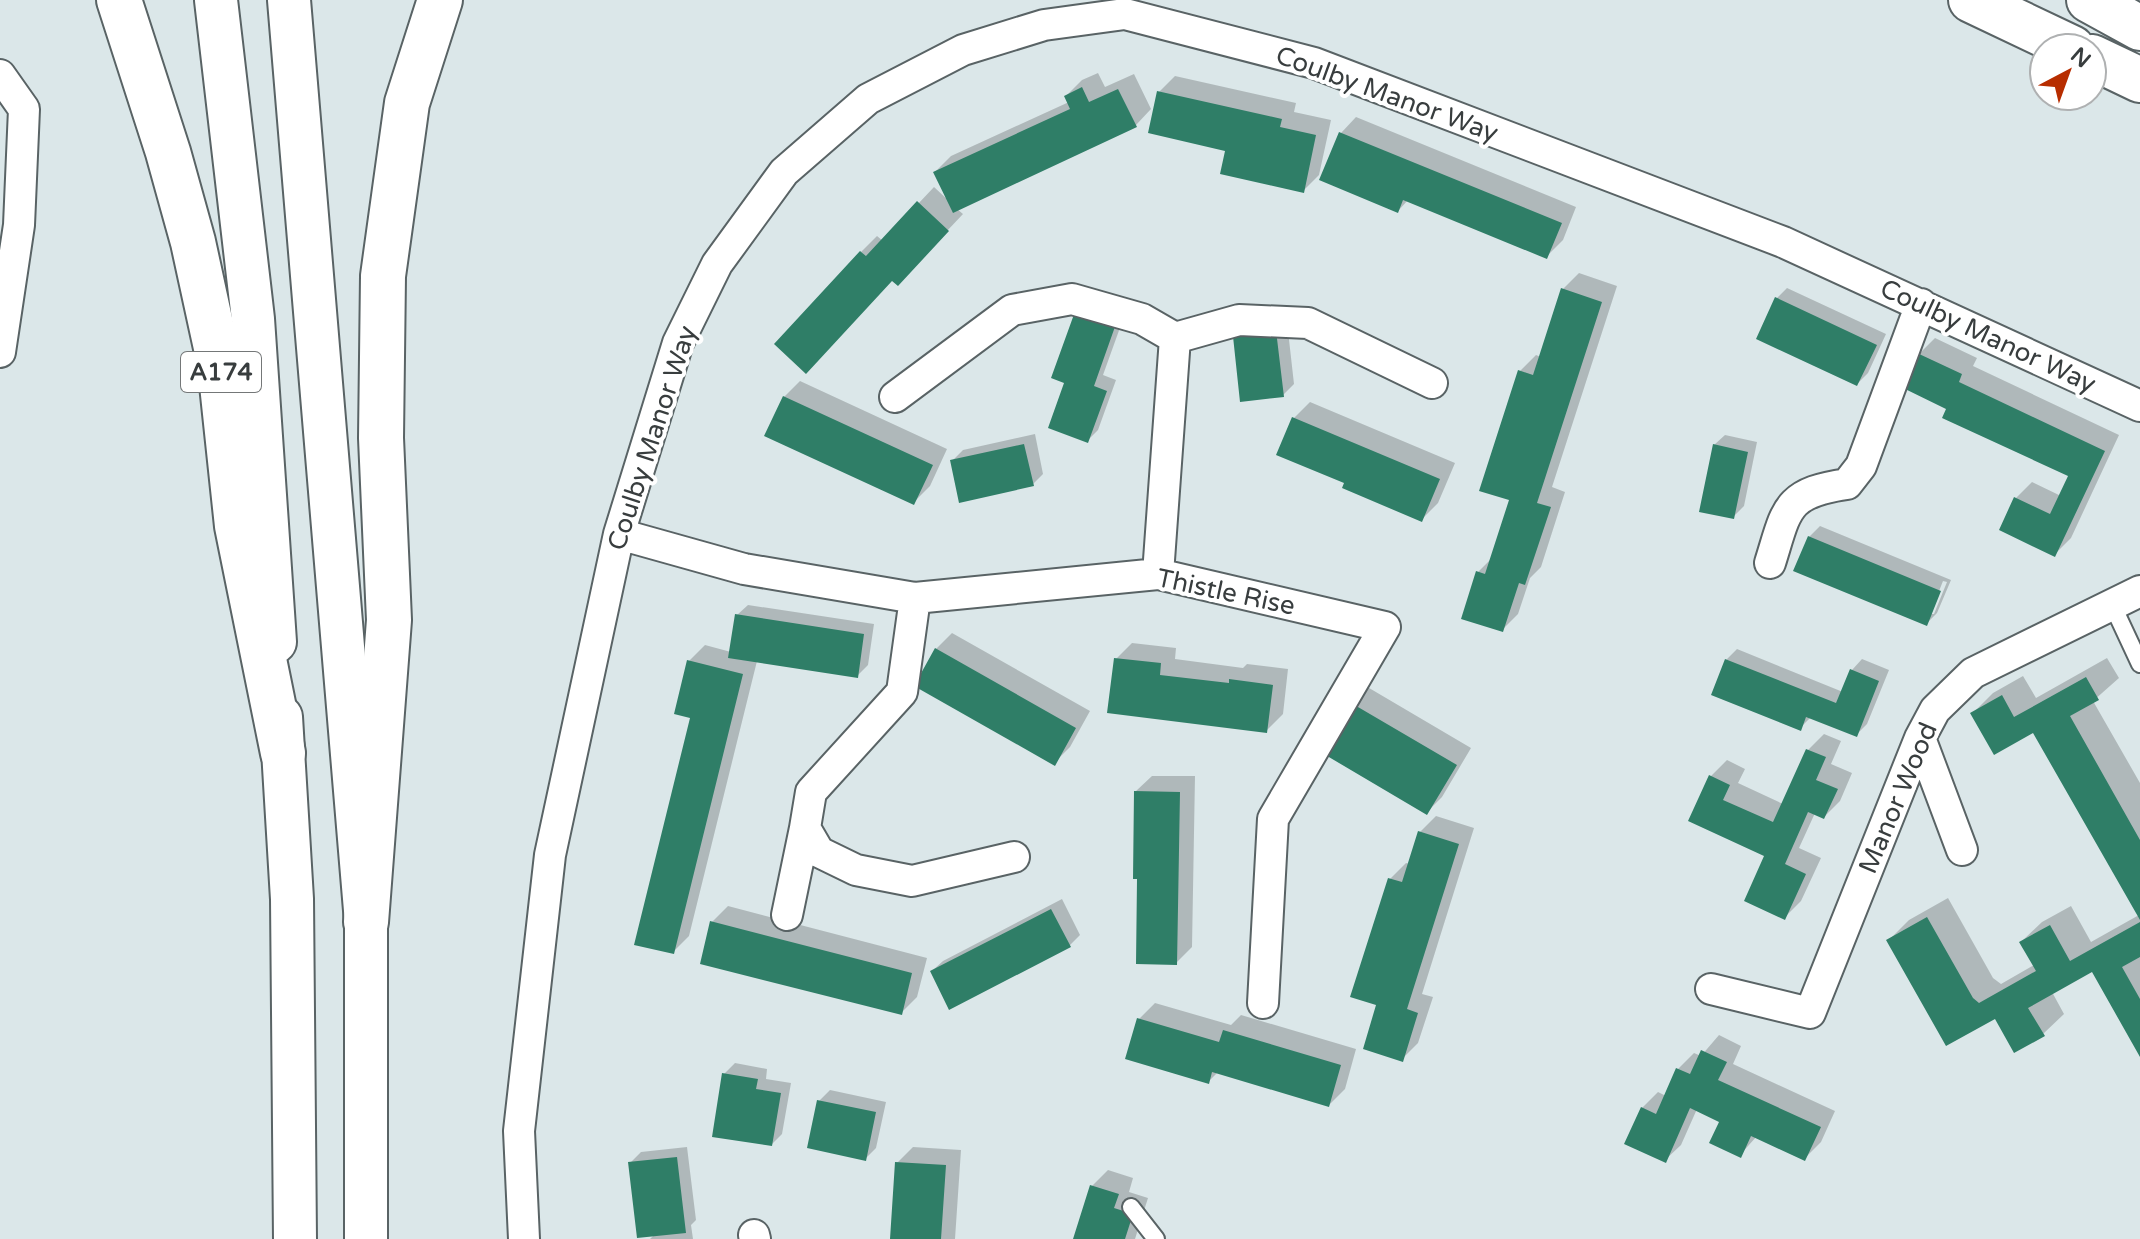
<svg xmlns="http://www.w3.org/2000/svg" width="2140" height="1239" font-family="'Varela Round',sans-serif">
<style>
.shadow{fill:#0003;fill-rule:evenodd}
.building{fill:#2f7e67}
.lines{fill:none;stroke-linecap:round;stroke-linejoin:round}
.lane-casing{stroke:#596365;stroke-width:20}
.street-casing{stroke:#596365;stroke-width:34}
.secondary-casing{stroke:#596365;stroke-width:46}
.highway-casing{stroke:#596365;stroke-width:48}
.lane{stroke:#fff;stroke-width:16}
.street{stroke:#fff;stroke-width:30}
.secondary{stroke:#fff;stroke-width:42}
.highway{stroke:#fff;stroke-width:44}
.labels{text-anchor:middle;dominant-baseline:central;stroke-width:8;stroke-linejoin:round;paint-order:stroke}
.shield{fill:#fff;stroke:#747778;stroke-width:2}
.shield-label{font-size:24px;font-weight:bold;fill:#383d3e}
.street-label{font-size:26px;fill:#383d3e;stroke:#fff}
</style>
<rect width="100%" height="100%" fill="#dbe7e9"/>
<path class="shadow" d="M1098,73L1105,87L1134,74L1151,109L1136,125L957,209L963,214L898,283L861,252L877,236L883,241L934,187L949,201L935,172L951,156L1069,102L1066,96L1082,80Z
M1175,76L1296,103L1294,112L1331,120L1319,175L1303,191L1228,149L1159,92Z
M1356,117L1576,207L1563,240L1547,256L1408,200L1398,211L1341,133Z
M1579,273L1617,286L1552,487L1565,492L1541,567L1530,578L1518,614L1502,630L1478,572L1492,558L1511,499L1520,371L1536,355L1541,357L1563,289Z
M1787,288L1886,334L1868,373L1857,384L1776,299Z
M1126,311L1103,375L1116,380L1098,430L1087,441L1067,382Z
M1286,313L1294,384L1283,395L1245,317Z
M1935,338L1977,358L1973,366L2119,435L2071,538L2055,554L2016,498L2032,482L2061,496L2070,475L1949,408L1919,354Z
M800,381L947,449L930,486L914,502L767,435L784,397Z
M1310,402L1455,463L1438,503L1422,519L1347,482L1294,418Z
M1035,434L1043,474L1033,484L952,461L963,450Z
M1725,435L1757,442L1744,506L1733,517L1714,445Z
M1820,526L1951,580L1937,613L1926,624L1809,537ZM1943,581L1947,582L1934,614H1930Z
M748,605L874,624L868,665L857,676L757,661L689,936L673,952L693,716L689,661L705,645L731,652L737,615Z
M952,633L1090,711L1070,747L1054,763L936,649Z
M1132,643L1176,648L1175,659L1243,668L1247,664L1288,669L1283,714L1267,730L1116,659Z
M1737,649L1843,692L1852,670L1862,659L1889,670L1867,724L1856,735L1811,717L1800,728L1726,660Z
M2107,658L2119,678L2093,701L2140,783V1053L2093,969L2052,992L2064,1014L2043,1034L1996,1016L1889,940L1909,920L1948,898L1993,978L2001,984L2034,965L2021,942L2042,922L2071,906L2091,942L2139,915L2034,730L1973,713L1993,693L2023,676L2036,698Z
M1364,685L1471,748L1442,797L1426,813L1319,750Z
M1824,734L1841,741L1831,764L1852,773L1840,801L1824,817L1815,813L1799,848L1821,858L1801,901L1785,917L1767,855L1691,820L1711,776L1727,760L1745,769L1738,783L1783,804L1808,750Z
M1152,776H1195L1192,947L1176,963L1136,791Z
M1436,816L1474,828L1422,994L1433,997L1418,1043L1402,1059L1379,1004L1390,879L1406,863L1410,864L1420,832Z
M1062,899L1080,935L1070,945L932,971L943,961Z
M728,906L927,958L917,997L901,1013L712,922Z
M1155,1003L1231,1025L1241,1015L1356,1049L1345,1089L1329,1105L1218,1072L1208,1082L1128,1058L1139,1019Z
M1719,1035L1741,1046L1733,1064L1835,1111L1821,1142L1805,1158L1757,1136L1740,1155L1722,1121L1697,1109L1681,1145L1665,1160L1642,1108L1658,1092L1666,1096L1678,1069L1694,1053L1701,1056Z
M735,1063L767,1069L766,1079L791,1083L782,1134L772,1144L724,1074Z
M830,1090L886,1102L876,1148L865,1159L819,1101Z
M687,1147L696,1220L691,1225L693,1239H650L655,1234L630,1163L641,1152Z
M913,1147L961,1150L955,1239H892L897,1163Z
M1108,1170L1133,1178L1129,1192L1148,1198L1135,1239H1076L1092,1186Z"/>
<path class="building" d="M1082,87L1089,102L1118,89L1137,127L953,213L933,172L1070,109L1064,96Z
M1157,91L1282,119L1280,127L1316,135L1304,193L1220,174L1225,151L1148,133Z
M1339,132L1562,223L1547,259L1403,200L1398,213L1319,180Z
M917,201L949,231L898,286L892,281L806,374L774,344L860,251L866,256Z
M1561,288L1602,302L1537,503L1551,507L1525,585L1519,583L1503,632L1461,619L1476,571L1485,574L1509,500L1479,491L1518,370L1533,375Z
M1775,297L1877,345L1857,386L1756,339Z
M1077,306L1117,321L1094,386L1107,391L1088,443L1048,428L1064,383L1051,378Z
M1275,322L1284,397L1240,402L1232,327Z
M1917,353L1962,374L1959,382L2105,451L2055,557L1999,530L2014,497L2050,514L2068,476L1942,418L1946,409L1901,387Z
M783,396L933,465L914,505L764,436Z
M1292,417L1440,479L1422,522L1342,488L1344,483L1276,455Z
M1024,444L1034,486L959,503L950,460Z
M1713,444L1748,452L1734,519L1699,512Z
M1808,536L1941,591L1927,626L1793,571Z
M735,614L864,634L858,678L728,658Z
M935,648L1076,728L1055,766L914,686Z
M1114,658L1161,663L1160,675L1229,683V679L1273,685L1267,733L1107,713Z
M1725,659L1836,703L1850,669L1879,681L1857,737L1806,717L1801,731L1711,695Z
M687,660L743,674L674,954L634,945L690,718L674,714Z
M2086,677L2099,700L2070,716L2140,840V920L2033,733L1994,755L1970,713L2002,695L2014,717Z
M1346,700L1457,765L1427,815L1317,750Z
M1806,749L1826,757L1816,780L1838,789L1824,819L1808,812L1785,864L1806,874L1785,920L1744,901L1764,856L1688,821L1709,775L1730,785L1723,800L1773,822Z
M1134,791L1180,792L1177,965L1136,964L1137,879H1133Z
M1418,831L1459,844L1407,1009L1418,1013L1403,1062L1363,1049L1376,1005L1350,997L1388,878L1402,882Z
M1051,909L1071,947L949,1010L930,971Z
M1927,917L1973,998L1979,1003L2036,971L2019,942L2050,925L2070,961L2140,922V957L2122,967L2140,999V1057L2092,972L2028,1008L2045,1036L2014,1053L1995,1019L1946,1046L1886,940Z
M710,921L912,973L902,1015L700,964Z
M1137,1018L1219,1042L1223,1030L1341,1065L1329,1107L1212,1072L1209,1084L1125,1059Z
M1701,1050L1727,1062L1718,1080L1821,1127L1805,1161L1751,1136L1741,1158L1709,1143L1719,1122L1690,1108L1666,1163L1624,1144L1641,1107L1656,1114L1676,1068L1690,1074Z
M722,1073L758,1079L756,1089L781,1093L772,1146L712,1137Z
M817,1100L876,1112L866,1161L807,1148Z
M677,1157L686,1233L637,1238L628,1162Z
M895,1162L946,1165L941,1239H890Z
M1090,1185L1119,1194L1114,1208L1133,1214L1125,1239H1073Z"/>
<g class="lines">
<g class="lane-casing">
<path id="lane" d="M2112,604L2140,664
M1131,1207L1156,1239"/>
</g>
<g class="street-casing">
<path id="street" d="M0,75L24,109L19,225L0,352
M895,397L1012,310L1072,299L1142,319L1175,338L1239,320L1308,323L1432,383
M619,534L744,569L915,598L1158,574L1385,627L1273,819L1263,1003
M1770,563C1787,509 1785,493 1847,484L1861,466L1921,304
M1158,574L1175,338
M915,598L902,692L811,792L805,828L819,852L856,870L912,881L1014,857
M1920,738L1962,850
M787,915L805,828
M1711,989L1810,1013L1920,738L1935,710L1973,673L2140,591
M754,1235L755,1239
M524,1239L519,1131L550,855L619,534L678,343L717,264L784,172L868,99L963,50L1044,25L1125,14L1314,63L1783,242L2140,406"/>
</g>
<g class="secondary-casing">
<path id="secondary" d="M216,0L253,319L275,642
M289,0L366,922V1239
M281,717L292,899L295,1239"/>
</g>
<g class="highway-casing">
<path id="highway" d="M119,0L168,152L193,242L220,366L237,526L283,753
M1971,0L2072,48
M2089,0L2140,28
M2092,57L2140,80
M366,922L389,620L381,438L383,276L407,103L440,0"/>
</g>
<use href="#lane" class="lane"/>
<use href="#street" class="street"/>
<use href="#secondary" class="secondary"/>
<use href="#highway" class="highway"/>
</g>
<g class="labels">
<rect class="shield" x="181" y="352" width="80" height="40" rx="6"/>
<g class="shield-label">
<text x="221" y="372">A174</text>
</g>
<g class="street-label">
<text transform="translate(1387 94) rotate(20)">Coulby Manor Way</text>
<text transform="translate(1988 336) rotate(25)">Coulby Manor Way</text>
<text transform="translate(652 438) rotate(-72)">Coulby Manor Way</text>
<text transform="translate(1226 592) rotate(12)">Thistle Rise</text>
<text transform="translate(1898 798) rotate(-67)">Manor Wood</text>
</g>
</g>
<g transform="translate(2068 72) rotate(41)"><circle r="38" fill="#ffffff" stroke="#afb1b2" stroke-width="2"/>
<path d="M0-6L14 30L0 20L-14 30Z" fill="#b72d00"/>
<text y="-12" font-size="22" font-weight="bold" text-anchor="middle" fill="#383d3e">N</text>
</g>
</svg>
